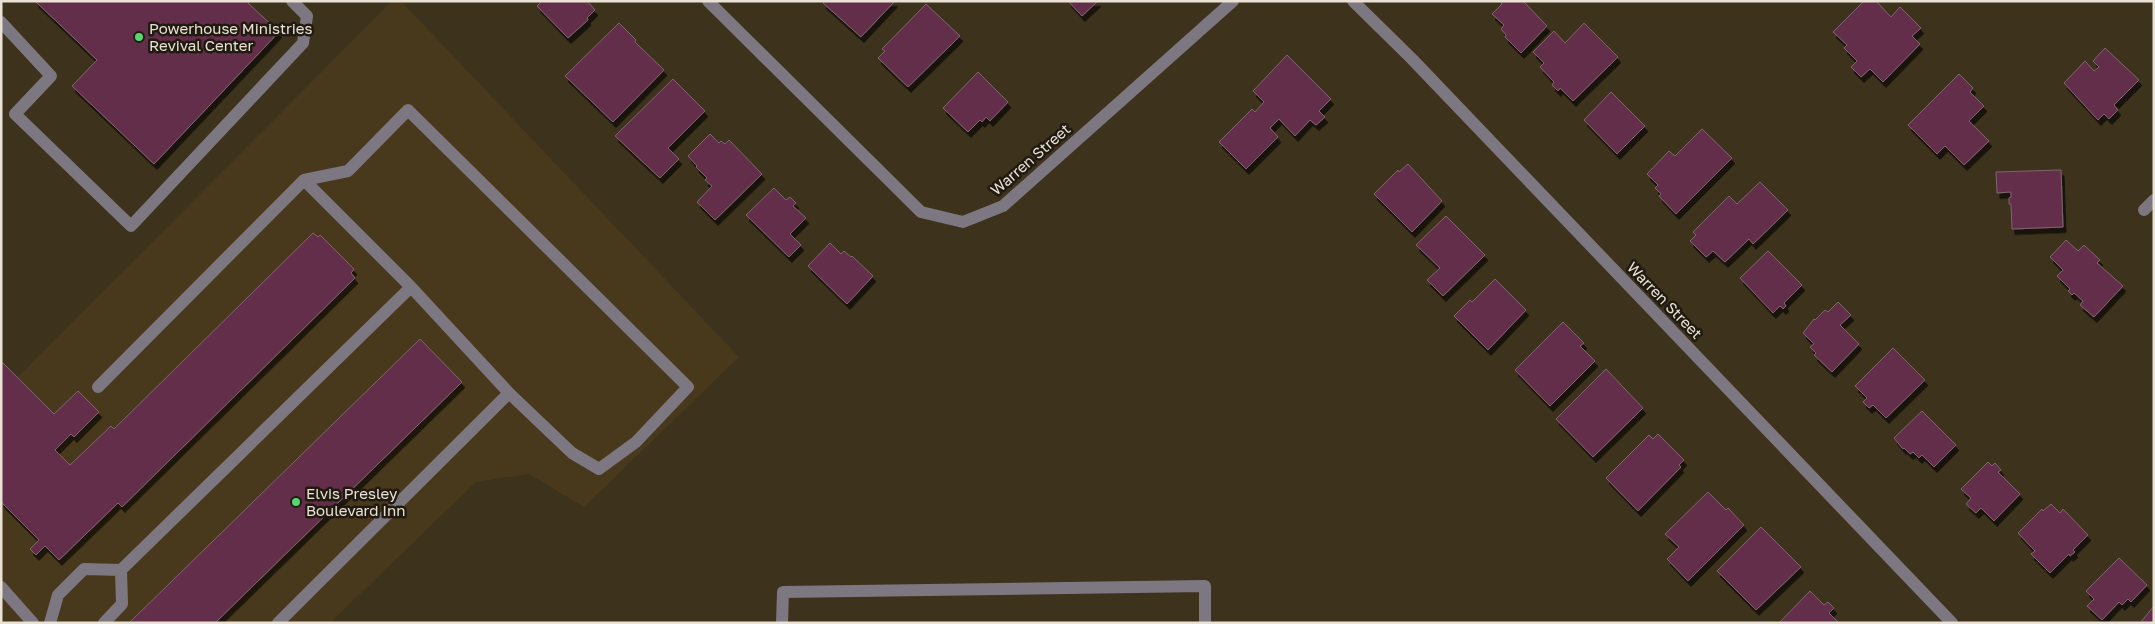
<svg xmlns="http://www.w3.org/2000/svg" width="2155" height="624" font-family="'Golos Text',sans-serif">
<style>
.built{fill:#48391c}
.building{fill:#642f49;stroke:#7f646f;filter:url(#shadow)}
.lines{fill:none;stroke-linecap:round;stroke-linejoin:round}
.minor{stroke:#7d7781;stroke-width:12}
.poi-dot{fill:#55d671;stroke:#201a11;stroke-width:2}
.labels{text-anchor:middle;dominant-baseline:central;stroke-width:5;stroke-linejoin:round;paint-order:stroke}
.poi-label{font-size:15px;fill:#e9e2d5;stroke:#201a11;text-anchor:start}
.street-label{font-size:15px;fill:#e9e2d5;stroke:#201a11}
</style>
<defs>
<filter id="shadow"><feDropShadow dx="3" dy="5.5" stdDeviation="0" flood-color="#0009"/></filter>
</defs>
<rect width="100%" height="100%" fill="#3d321b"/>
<path class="built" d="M392,1H401L739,357L584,507L529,474L476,482L330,623H1V394Z"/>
<path class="building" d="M35,1H249L248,3L279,32L154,164L72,86L97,60Z
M542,1H587L595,10L587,18L588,20L568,38L537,6Z
M825,1H895L861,37L823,3Z
M1068,1H1098L1082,16Z
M1501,1H1523L1547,26L1521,53L1505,37L1506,35L1501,29L1504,25L1492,14L1502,4Z
M1864,1H1876L1891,17L1900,7L1921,28L1912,36L1920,44L1883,82L1870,69L1861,77L1851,67L1857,61L1844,48L1847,45L1833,32Z
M926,4L960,36L908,87L878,58L885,51L882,49Z
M619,23L636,40L635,42L664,70L613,122L565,76Z
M1584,23L1618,57L1573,101L1560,88L1558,91L1552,85L1554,82L1540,67L1544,63L1533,52L1554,31L1565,43Z
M2105,48L2139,80L2114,105L2118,110L2109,119L2104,114L2098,120L2064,83L2085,61L2094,71L2099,67L2093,61Z
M1287,55L1331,99L1319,111L1325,117L1316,125L1310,120L1295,136L1279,119L1270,128L1278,137L1246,169L1219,142L1252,109L1255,112L1264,102L1253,91Z
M978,72L1008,102L990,121L986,117L982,122L980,120L968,132L943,108Z
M1959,74L1973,88L1970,92L1984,106L1969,121L1989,141L1964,165L1945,146L1937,154L1908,125Z
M673,79L705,111L668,148L679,159L660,178L615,136Z
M1611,92L1645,126L1617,154L1584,120Z
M1702,129L1732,158L1676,214L1659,196L1661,194L1655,188L1658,185L1647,174L1669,151L1675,156Z
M710,134L719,143L721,141L725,144L729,140L762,174L715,220L697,202L712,186L705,180L707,178L696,167L697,166L688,156Z
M1408,164L1442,201L1412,232L1374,194L1398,170L1399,172Z
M2061,170L2063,227L2012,229L2011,204H2009V198L2011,197V192L1997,193L1996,172Z
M1760,182L1788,210L1753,244L1749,239L1725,262L1713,251L1706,257L1690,241L1696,235L1693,232L1729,196L1737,204Z
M774,188L786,200L790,197L796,203L793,206L806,218L790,234L801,245L789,257L746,215Z
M1446,216L1485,255L1443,296L1427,280L1440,268L1416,245Z
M313,233L318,237L320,235L354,269L351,273L355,278L122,507L118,503L59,560L45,546L36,555L30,549L39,540L1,502V365L3,363L54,414L78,391L99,412L74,437L71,434L55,450L70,465L111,426L114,429Z
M2066,240L2078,251L2084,245L2100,260L2097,263L2123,286L2094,317L2080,305L2083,301L2074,293L2072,295L2068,291L2070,289L2057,276L2063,270L2050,257Z
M830,243L841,254L844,251L851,257L852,256L873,276L847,304L808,266Z
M1768,251L1802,285L1784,303L1786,306L1783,309L1780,306L1773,313L1740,278Z
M1495,279L1526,310L1488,350L1454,316L1470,300L1472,302Z
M1838,302L1851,315L1840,325L1859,344L1832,372L1814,355L1816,353L1810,347L1814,344L1803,333L1814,319L1815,320L1825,310L1828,312Z
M1563,322L1584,343L1580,346L1595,361L1550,406L1515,370Z
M420,339L462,382L215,623H129Z
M1893,348L1925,380L1886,418L1873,405L1869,408L1863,402L1867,398L1855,386Z
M1606,369L1643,408L1593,457L1556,419Z
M1922,411L1956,445L1934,467L1922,455L1919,458L1913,452L1910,454L1904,448L1903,449L1894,438Z
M1658,434L1684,460L1679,465L1681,467L1638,511L1606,478L1649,435L1653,439Z
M1988,462L1992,466L1995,463L2001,470L1998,472L2020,494L1994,521L1981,508L1976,513L1966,504L1971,498L1961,489Z
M1708,492L1726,510L1728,508L1744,525L1688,581L1667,559L1679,547L1665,534Z
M2051,504L2060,513L2063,509L2088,535L2073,550L2075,552L2070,556L2069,554L2050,573L2031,554L2035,551L2018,533L2042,509L2043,511Z
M1761,527L1801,567L1756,610L1717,571Z
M2119,558L2147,585L2131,602L2128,599L2122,605L2119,602L2102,620L2087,606L2094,599L2086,591Z
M1810,591L1824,605L1828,602L1834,608L1829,613L1839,623H1779Z
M2154,606V623H2140Z"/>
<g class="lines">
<path class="minor" d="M708,1L921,212L963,222L1003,206L1233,1
M1353,1L1412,59L1952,623
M1,22L51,76L15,114L131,226L303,43L307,16L292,1
M304,180L348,171L408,110L688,387L636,442L599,469L572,453L509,393L411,287
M2144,210L2154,200
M1,587L33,623
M50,623L58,595L84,569L121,570L411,287L304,180L98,387
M104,623L122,604L121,570
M278,623L509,393
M782,623L783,592L1205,586V623"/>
</g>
<g class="poi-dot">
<circle cx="139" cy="37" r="5"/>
<circle cx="296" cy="502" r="5"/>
</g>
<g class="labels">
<g class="poi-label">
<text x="149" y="28">Powerhouse Ministries<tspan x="149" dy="17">Revival Center</tspan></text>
<text x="306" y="493">Elvis Presley<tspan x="306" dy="17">Boulevard Inn</tspan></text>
</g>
<g class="street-label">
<text transform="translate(1030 159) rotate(-41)">Warren Street</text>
<text transform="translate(1665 300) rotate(46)">Warren Street</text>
</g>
</g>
<rect width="2155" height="624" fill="none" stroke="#e9e2d5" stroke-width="5"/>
</svg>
